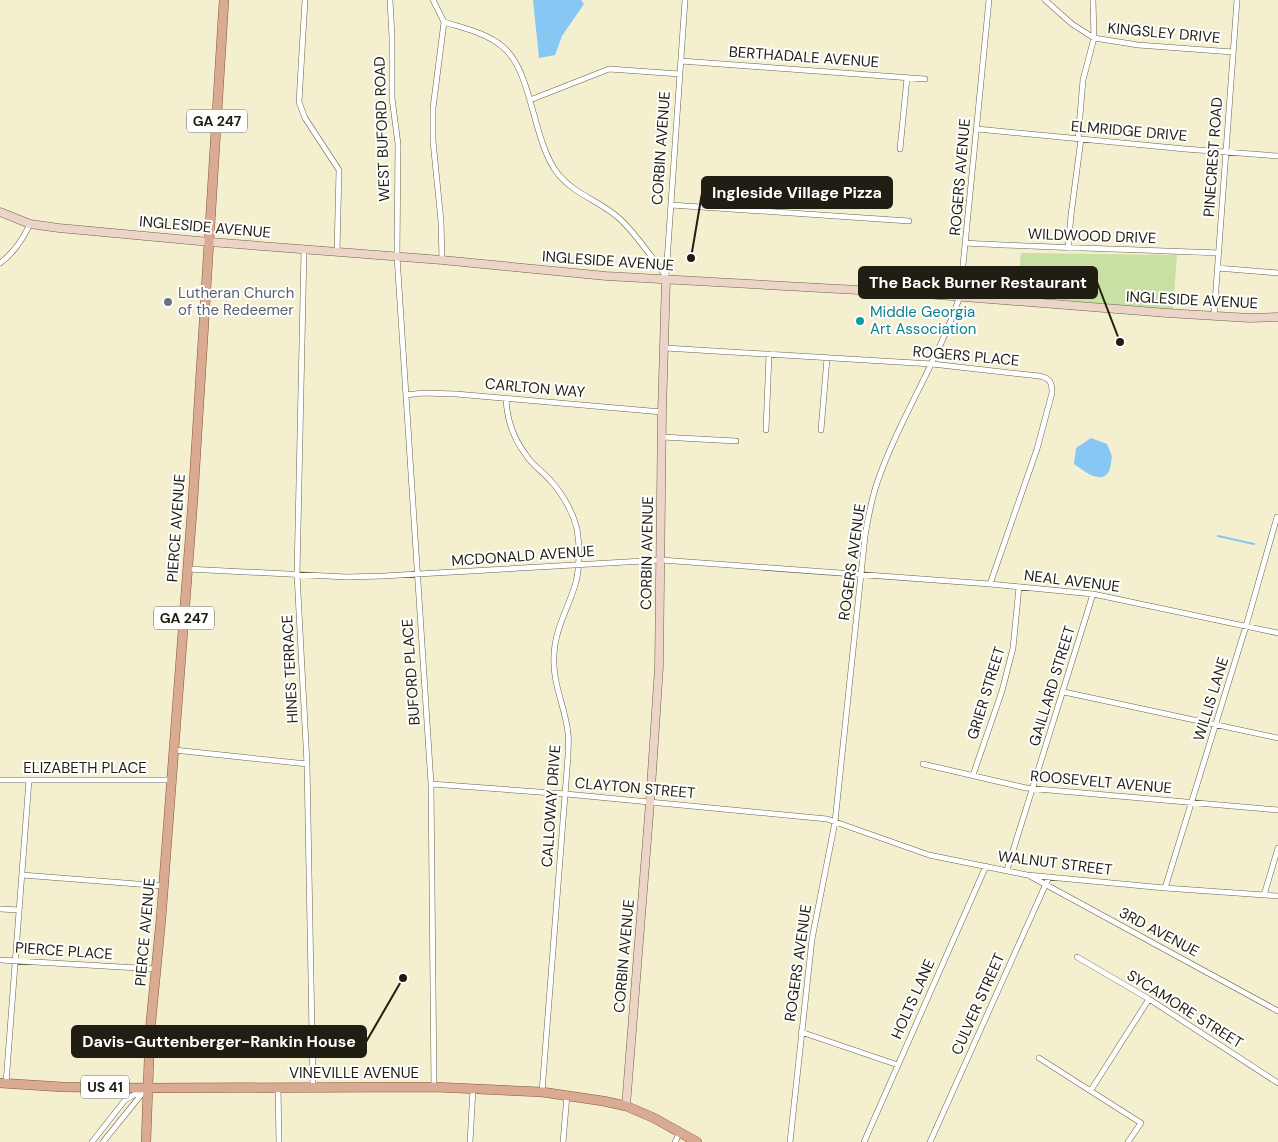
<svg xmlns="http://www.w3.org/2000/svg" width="1278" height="1142" font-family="'DM Sans',sans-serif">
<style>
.green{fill:#c8e0a3}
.water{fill:#86c8f3}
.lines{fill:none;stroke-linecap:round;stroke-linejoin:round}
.stream{stroke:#86c8f3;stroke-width:2}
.street-casing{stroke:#686448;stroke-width:6}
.secondary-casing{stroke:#686448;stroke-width:9}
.primary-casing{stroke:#885536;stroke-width:10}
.street{stroke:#fff;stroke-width:5}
.secondary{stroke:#ecd5c8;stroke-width:8}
.primary{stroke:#d9ab92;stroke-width:9}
.worship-dot{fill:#6b7280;stroke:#fff;stroke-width:2}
.culture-dot{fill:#0f9aa8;stroke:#fff;stroke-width:2}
.labels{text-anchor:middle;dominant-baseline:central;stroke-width:4;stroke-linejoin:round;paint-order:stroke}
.shield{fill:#fff;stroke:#636259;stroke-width:1}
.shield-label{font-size:14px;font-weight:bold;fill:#201e12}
.street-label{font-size:15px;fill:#201e12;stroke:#fff}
.worship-label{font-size:15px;fill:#5b616d;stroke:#fff;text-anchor:start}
.culture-label{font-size:15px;fill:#0d838f;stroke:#fff;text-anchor:start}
.leader{fill:none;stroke:#201e12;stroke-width:2}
.callout-dot{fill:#201e12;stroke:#fff;stroke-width:2}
.callout{fill:#201e12;stroke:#201e12;stroke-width:2}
.callout-label{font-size:16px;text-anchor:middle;font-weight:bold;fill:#fff}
</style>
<rect width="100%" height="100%" fill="#f4efcf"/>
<path class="green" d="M1021,253L1177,255L1173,310L1017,296Z"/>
<path class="water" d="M533,0H581L584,4L562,36L555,55L539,58Z
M1091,438L1107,444L1112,456C1111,460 1111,467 1109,471C1101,486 1083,470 1074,464L1076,448Z"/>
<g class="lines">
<path class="stream" d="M1218,536L1254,544"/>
<g class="street-casing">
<path id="street" d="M305,0L299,102L305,118L339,170L337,252
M390,0L392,37V98L398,144L397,256L431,784L434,1087
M433,0L444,22L433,108V141L441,221L442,260
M1045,0L1072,24L1094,38L1138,45L1233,52
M444,22C463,28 487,33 503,47C533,72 532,141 558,174C575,195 601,201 620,219C636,234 649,254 663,272L666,279
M681,61L925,79
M530,100L609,69L680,74
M977,129L1185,149L1278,156
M1078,139L1083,80L1094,38L1093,0
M900,149L907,78
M671,205L909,221
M966,243C1050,248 1134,249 1218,253
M1068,248L1071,215L1081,139
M304,250L297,574L307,764L313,1087
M0,263C14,253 23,239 30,224
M1217,268L1278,273
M666,276L685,0
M1214,316L1237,0
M665,348L932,364L1039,376C1050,378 1052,382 1052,393L1037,449L990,584
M406,395L423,393L456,394L662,412
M506,399C507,419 513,438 526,455C532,465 542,471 550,480C562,493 573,512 577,529C580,547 580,565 576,582C569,607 555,628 554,655C552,683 565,706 568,733C569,740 568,748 568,756L542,1092
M766,430L769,354
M821,430L827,358
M662,437L736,441
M187,569L346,577L383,576L661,560L990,584L1093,594L1278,633
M1064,692L1278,738
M174,750L307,764
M923,764L1026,788L1278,810
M973,775L1002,691L1013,648L1019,587
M0,780H170
M431,784L566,794L827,819L929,855L1027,875L1165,888L1278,896
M1007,870L1093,594
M22,875L163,886
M1030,876L1278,1011
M1165,888L1246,626L1277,517
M1264,895L1278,848
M0,909L19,910
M1077,957L1149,999L1278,1083
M0,960L156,969
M801,1032L898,1065
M1039,1058L1141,1123L1128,1142
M6,1083L29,780
M278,1087L279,1142
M1091,1090L1149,999
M92,1142L125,1100L144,1089
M103,1142L145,1090
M470,1142L473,1089
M563,1142L567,1095
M675,1142L680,1132
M790,1142L812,939L835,822L865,536C868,518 871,501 877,483C899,419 938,361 960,296L989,0
M864,1142L986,866
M930,1142L1049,877"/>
</g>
<g class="secondary-casing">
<path id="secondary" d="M0,212L30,224L59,228L210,242L442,260L606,276L913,293L1167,313L1250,318L1278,317
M626,1106L650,802L659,667L662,412L666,279"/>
</g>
<g class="primary-casing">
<path id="primary" d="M0,1083L63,1087L147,1088L434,1087L542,1092L603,1101L626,1106L654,1118L697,1142
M146,1142L150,1031L161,919L193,499L224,0"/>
</g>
<use href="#street" class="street"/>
<use href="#secondary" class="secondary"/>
<use href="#primary" class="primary"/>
</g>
<circle class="worship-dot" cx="168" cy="302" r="5"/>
<circle class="culture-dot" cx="860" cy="321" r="5"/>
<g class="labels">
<g class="shield">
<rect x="187" y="109.5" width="60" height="23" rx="4"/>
<rect x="154" y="606.5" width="60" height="23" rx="4"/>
<rect x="81" y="1075.5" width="48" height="23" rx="4"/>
</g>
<g class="shield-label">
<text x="217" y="121">GA 247</text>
<text x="184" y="618">GA 247</text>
<text x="105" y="1087">US 41</text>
</g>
<g class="street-label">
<text transform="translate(1164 33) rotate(5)">KINGSLEY DRIVE</text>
<text transform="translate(804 57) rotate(4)">BERTHADALE AVENUE</text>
<text transform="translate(382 129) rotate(-92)">WEST BUFORD ROAD</text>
<text transform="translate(1129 131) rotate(5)">ELMRIDGE DRIVE</text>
<text transform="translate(661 148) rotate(-86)">CORBIN AVENUE</text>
<text transform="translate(1213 157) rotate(-86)">PINECREST ROAD</text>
<text transform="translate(960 177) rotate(-85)">ROGERS AVENUE</text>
<text transform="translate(205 227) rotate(5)">INGLESIDE AVENUE</text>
<text transform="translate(1092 236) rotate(2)">WILDWOOD DRIVE</text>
<text transform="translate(608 261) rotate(4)">INGLESIDE AVENUE</text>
<text transform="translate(1192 300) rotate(3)">INGLESIDE AVENUE</text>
<text transform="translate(966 356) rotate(5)">ROGERS PLACE</text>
<text transform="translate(535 388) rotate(5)">CARLTON WAY</text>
<text transform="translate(176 528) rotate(-86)">PIERCE AVENUE</text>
<text transform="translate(647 553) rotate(-89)">CORBIN AVENUE</text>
<text transform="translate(523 556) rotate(-4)">MCDONALD AVENUE</text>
<text transform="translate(852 562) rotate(-82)">ROGERS AVENUE</text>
<text transform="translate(1072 581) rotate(7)">NEAL AVENUE</text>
<text transform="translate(290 669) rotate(-93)">HINES TERRACE</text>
<text transform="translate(411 672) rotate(-94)">BUFORD PLACE</text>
<text transform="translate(1052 686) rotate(-73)">GAILLARD STREET</text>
<text transform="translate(986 693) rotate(-73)">GRIER STREET</text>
<text transform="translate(1211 699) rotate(-73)">WILLIS LANE</text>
<text x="85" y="768">ELIZABETH PLACE</text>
<text transform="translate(1101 782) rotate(5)">ROOSEVELT AVENUE</text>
<text transform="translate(635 788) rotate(5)">CLAYTON STREET</text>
<text transform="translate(551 806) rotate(-86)">CALLOWAY DRIVE</text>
<text transform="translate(1055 863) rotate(7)">WALNUT STREET</text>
<text transform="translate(145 932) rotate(-85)">PIERCE AVENUE</text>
<text transform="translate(1159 932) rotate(28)">3RD AVENUE</text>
<text transform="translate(64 951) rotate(4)">PIERCE PLACE</text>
<text transform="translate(624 956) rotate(-85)">CORBIN AVENUE</text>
<text transform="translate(798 963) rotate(-82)">ROGERS AVENUE</text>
<text transform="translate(913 999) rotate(-66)">HOLTS LANE</text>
<text transform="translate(978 1004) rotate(-66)">CULVER STREET</text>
<text transform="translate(1185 1009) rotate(32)">SYCAMORE STREET</text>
<text x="354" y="1073">VINEVILLE AVENUE</text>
</g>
<g class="worship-label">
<text x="178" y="293">Lutheran Church<tspan x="178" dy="17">of the Redeemer</tspan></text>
</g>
<g class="culture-label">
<text x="870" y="312">Middle Georgia<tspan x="870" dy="17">Art Association</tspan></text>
</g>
</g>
<path class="leader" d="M691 258L702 193M1120 342L1097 282M403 978L366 1042"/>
<g class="callout-dot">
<circle cx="691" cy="258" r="5"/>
<circle cx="1120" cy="342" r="5"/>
<circle cx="403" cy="978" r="5"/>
</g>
<g class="callout">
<rect x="702" y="177" width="190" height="31" rx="5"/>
<rect x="859" y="267" width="238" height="31" rx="5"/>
<rect x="72" y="1026" width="294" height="31" rx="5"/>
</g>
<g class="callout-label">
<text x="797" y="198">Ingleside Village Pizza</text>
<text x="978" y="288">The Back Burner Restaurant</text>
<text x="219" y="1047">Davis-Guttenberger-Rankin House</text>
</g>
</svg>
